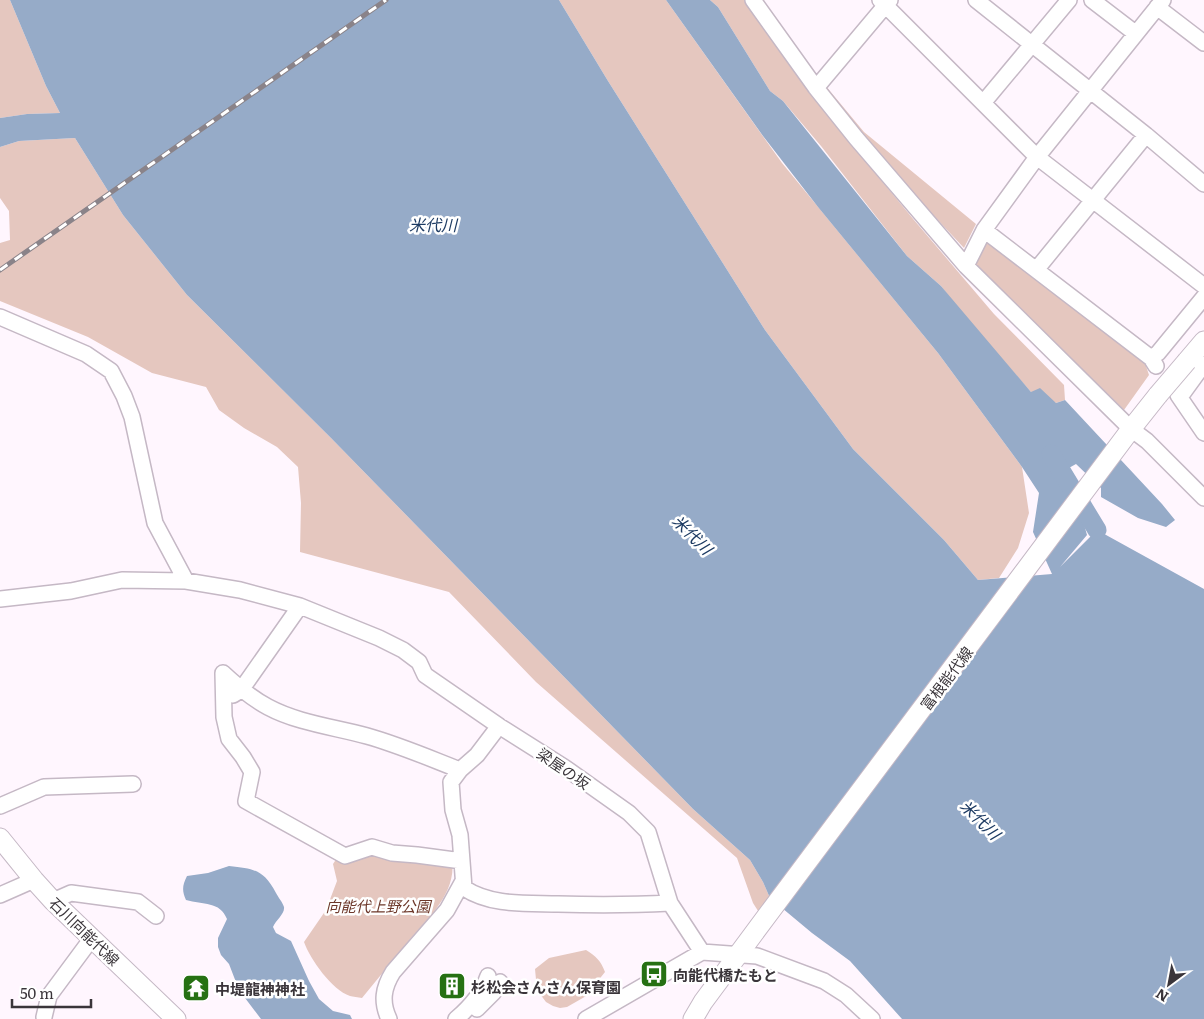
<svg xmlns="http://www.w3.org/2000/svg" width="1204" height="1019" font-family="Literata,'Noto Sans JP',serif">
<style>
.green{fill:#e5c7bf}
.water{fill:#96abc8}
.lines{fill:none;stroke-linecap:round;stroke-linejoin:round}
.river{stroke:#96abc8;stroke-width:19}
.minor-casing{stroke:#c5b8c5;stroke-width:18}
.major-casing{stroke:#c5b8c5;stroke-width:21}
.minor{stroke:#fff;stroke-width:15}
.major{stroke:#fff;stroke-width:19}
.rail-casing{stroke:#8a8389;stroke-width:5}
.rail{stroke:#fff;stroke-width:3;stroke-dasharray:9;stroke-linecap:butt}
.major-bridge-casing{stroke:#c5b8c5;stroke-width:21;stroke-linecap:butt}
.major-bridge{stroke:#fff;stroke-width:19}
.labels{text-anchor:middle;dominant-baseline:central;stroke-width:5;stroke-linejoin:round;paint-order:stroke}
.street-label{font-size:15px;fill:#3a353a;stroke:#fff}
.park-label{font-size:15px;font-style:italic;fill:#6d382a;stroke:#fff}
.poi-label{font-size:15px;font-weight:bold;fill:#3a353a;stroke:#fff;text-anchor:start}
.water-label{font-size:16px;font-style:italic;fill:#1c3a62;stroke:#fff}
</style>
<rect width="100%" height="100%" fill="#fff6fe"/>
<path class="green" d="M0,0H10L46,86L60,113L27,114L0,118Z
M559,0H666L782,163L938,353L1022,467L1029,513L1018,548L999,578L978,580L944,540L853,449L765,330L608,81Z
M710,0H744L810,94L914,220L994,314L1064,385L1065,400L1056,403L1031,392L963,315L941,286L907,256L821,146L783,101L770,91L718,7Z
M825,85L864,132L976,224L964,248L889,168L823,89Z
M75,138L123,215L187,295L331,438L693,809L750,860L763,882L770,898L760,914L753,903L737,858L536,682L449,592L300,552L301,503L298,467L277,447L244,428L219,410L206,387L152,373L88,337L0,301V243L10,240L9,211L0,198V147L19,141Z
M988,236L1144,360L1149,375L1124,410L973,264Z
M357,854L452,860C457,894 426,920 407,943C392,961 377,980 362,998C358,997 353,997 350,996C332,990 310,959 304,942L326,910L337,881L333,864L339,855Z
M586,950C596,956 601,961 605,972L597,982L587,990L588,995L567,1007L560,1008L553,1006L546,1002L537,990L535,969L549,958Z"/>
<path class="water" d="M10,0H559L608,81L765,330L853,449L944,540L978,580L1052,574L1033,532L1039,493L1022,467L938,353L818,207L763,136L666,0H710L718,7L770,91L783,101L907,256L941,286L1031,392L1040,388L1056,403L1065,400L1162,504L1175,520L1166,527L1138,518L1101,497V488L1076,464L1067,469L1062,481L1082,517L1087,535L1060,567L1097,530L1204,589V1019H902L850,961L812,933L770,898L763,882L750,860L693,809L331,438L187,295L123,215L75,138L19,141L0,147V118L27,114L60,113L46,86Z
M229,866C254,869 263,869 276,893C278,897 283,903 284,907C285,914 276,920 273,927L276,933L291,941L309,981L319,999L333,1011L350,1015L352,1019H261L239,990L229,964L221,955L218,947V938L227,919C220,901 203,905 186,900C182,891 182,886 187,876L208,873Z"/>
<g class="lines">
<path class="river" d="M1051,454L1097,530"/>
<g class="minor-casing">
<path id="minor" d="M753,0L816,88L856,138L966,266L1131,429L1147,441L1204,498
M880,0L1037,157L1204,286
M976,0L1146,135L1204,184
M1092,0L1135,33
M1157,7L1204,43
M816,88L890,0
M983,103L1069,0
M984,230L1151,358L1156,366
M966,266L984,230L1037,157L1163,0
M1036,270L1146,135
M0,317L86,354L111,371L124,396L132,417L155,523L186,581
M1151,358L1158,353L1204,297
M1178,395L1204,433
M1180,397L1204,364
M0,599L71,591L122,580L186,581L240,590L300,606L379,638L403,650L419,662L425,675L499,726L564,767L629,813L648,832L670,903L702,952L757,956L824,981L846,995L872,1019
M223,673L224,717L229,739L243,757L252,772L246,801L345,856L372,847L392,853L417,855L462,861
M223,673C237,686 251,698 268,707C298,723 334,727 367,736C399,745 429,758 460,770
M233,695L241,690L300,606
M499,726L477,755L460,770L451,782L453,810L460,835L464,888C491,906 526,903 558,904C595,905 632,905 670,903
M0,806L44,787L133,784
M0,895L34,880
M53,901L71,893L138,902L156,916
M477,1009L493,993L500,982
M44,1017L49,996L92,938
M389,1019C381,1002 383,988 393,972L447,910L463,881
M456,1019C470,1007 482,994 488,976
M586,1019L702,952"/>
</g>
<g class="major-casing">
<path id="major" d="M1187,361L1204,341
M0,838L34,880L53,901L176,1019
M693,1019L703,1002L766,917L1131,429L1158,395"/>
</g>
<use href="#minor" class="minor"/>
<use href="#major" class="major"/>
<g class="rail-casing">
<path id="rail" d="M0,270L386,0"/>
</g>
<use href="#rail" class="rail"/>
<g class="major-bridge-casing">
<path id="major-bridge" d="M1158,395L1187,361"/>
</g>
<use href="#major-bridge" class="major-bridge"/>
</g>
<defs>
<g id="bus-square" transform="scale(1.4375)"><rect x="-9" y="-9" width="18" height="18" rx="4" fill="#267113" stroke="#fff"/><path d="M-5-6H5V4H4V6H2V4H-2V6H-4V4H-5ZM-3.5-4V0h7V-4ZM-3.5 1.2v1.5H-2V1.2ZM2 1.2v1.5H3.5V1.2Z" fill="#fff"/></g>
<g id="building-square" transform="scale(1.4375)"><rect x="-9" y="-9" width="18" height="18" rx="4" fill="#267113" stroke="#fff"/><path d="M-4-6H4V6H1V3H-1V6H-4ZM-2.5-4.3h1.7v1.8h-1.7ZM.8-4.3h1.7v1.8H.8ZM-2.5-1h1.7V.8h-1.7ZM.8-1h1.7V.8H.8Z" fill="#fff"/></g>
<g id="temple-square" transform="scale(1.4375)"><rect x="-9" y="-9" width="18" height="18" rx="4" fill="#267113" stroke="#fff"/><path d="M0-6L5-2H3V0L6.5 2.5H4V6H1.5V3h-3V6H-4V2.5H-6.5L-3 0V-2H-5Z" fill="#fff"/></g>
</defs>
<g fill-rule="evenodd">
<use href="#bus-square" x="654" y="974"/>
<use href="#building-square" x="452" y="986"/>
<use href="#temple-square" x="196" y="988"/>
</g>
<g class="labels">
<g class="street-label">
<text transform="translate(946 678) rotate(-53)">富根能代線</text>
<text transform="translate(564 768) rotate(34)">梁屋の坂</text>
<text transform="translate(85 931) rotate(44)">石川向能代線</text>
</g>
<g class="park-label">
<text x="378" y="905">向能代上野公園</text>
</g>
<g class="poi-label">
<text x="673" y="974">向能代橋たもと</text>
<text x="471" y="986">杉松会さんさん保育園</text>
<text x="215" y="988">中堤龍神神社</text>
</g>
<g class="water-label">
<text x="433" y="224">米代川</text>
<text transform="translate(693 534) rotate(45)">米代川</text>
<text transform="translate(981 819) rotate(45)">米代川</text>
</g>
</g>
<g transform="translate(1169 984) rotate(212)" stroke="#ffffff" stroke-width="4" paint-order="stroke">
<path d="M0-4L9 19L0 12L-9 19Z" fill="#3a353a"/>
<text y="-8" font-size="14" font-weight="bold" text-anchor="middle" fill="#3a353a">N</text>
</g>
<path d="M12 999v8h79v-8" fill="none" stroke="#3a353a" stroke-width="2.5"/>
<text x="20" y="999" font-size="15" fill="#3a353a" stroke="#ffffff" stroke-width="4" paint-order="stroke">50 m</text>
</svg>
